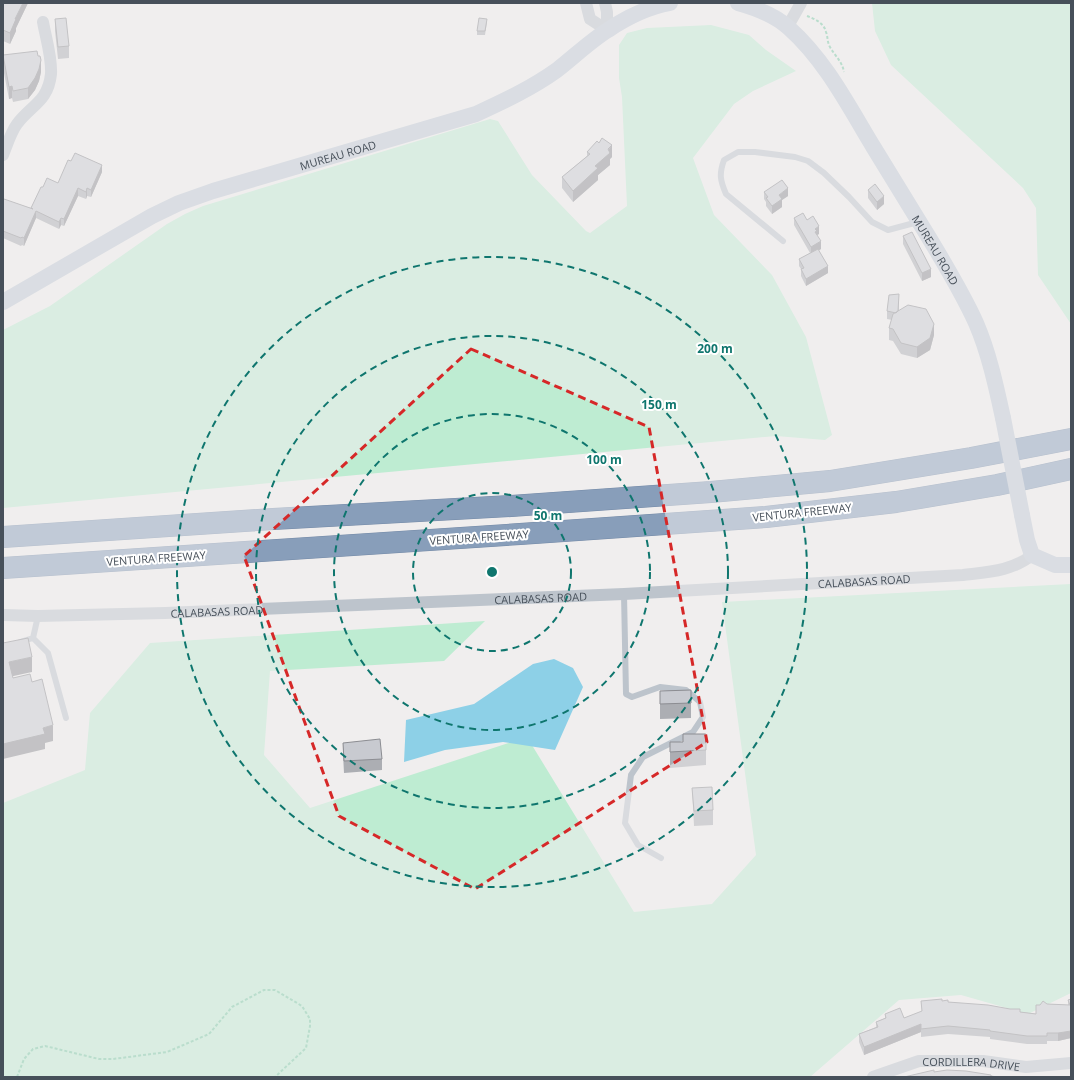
<svg xmlns="http://www.w3.org/2000/svg" width="1074" height="1080" font-family="'Open Sans',sans-serif">
<style>
.green{fill:#beecd2}
.water{fill:#8dd0e7}
.lines{fill:none;stroke-linecap:round;stroke-linejoin:round}
.highway-casing{stroke:#7389a6;stroke-width:22}
.path{stroke:#78c8a4;stroke-width:2;stroke-dasharray:3 2;stroke-linecap:butt}
.lane{stroke:#bdc4cc;stroke-width:6}
.street{stroke:#bdc4cc;stroke-width:12}
.secondary{stroke:#bfc8d4;stroke-width:16}
.highway{stroke:#889eba;stroke-width:21}
.secondary-bridge{stroke:#bfc8d4;stroke-width:16}
.wall{fill:#acaeb3}
.shaded-wall{fill:#8c8d92}
.building{fill:#c8cad0;stroke:#8c8d92}
.marked{fill:none;stroke:#d62828;stroke-width:3;stroke-dasharray:8 5;stroke-linejoin:round}
.ring{fill:none;stroke:#0f766e;stroke-width:2;stroke-dasharray:7 5}
.labels{text-anchor:middle;dominant-baseline:central;stroke-width:4;stroke-linejoin:round;paint-order:stroke}
.street-label{font-size:11px;fill:#47505a;stroke:#fff}
.centre{fill:#0f766e;stroke:#fff;stroke-width:2}
.ring-label{font-size:12px;text-anchor:middle;font-weight:bold;fill:#0f766e;stroke:#fff;stroke-width:4;stroke-linejoin:round;paint-order:stroke}
</style>
<rect width="100%" height="100%" fill="#f0eeee"/>
<path class="green" d="M872,3H1071V324L1038,275L1036,208L1023,188L891,65L875,31Z
M711,25L749,35L766,50L796,71L753,91L734,104L693,158L714,215L772,275L806,337L832,435L825,440L776,436L3,508V330L50,306L167,224L185,214L203,206L490,119L498,121L532,175L586,231L590,233L627,206L622,97L619,78V45L627,33L647,28Z
M1071,584V993L1028,1014L961,995L899,1000L810,1077H3V803L85,770L90,713L150,643L485,621L444,661L270,671L264,755L310,808L527,737L634,912L712,904L756,855L722,602Z"/>
<path class="water" d="M554,659L573,668L583,687L555,750L503,742L445,750L404,762L406,720L474,704L533,664Z"/>
<g class="lines">
<g class="highway-casing">
<path id="highway" d="M3,537L273,519L511,506L711,492L830,481L971,458L1071,439
M3,568L520,534L766,517L896,502L997,485L1071,469"/>
</g>
<path class="path" d="M807,16C815,19 824,23 826,32C828,37 827,42 830,47C835,56 842,61 844,72
M17,1077L24,1059L33,1049L45,1046L99,1059H113L167,1052L209,1034L232,1007L264,990H275L302,1006L310,1019V1026L306,1048L275,1077"/>
<path class="lane" d="M783,241L726,194C720,180 719,174 724,160L738,152H755L795,157L808,161L824,173L849,197L872,222L888,230L918,222
M624,594L626,694L632,697L660,687L686,690L700,702L703,717L693,732L643,757L631,775L625,823L638,845L661,858
M33,638L48,653L66,718
M20,642L33,638L38,616"/>
<g class="street">
<path d="M586,3L590,19L607,30"/>
<path d="M605,3L607,12V30"/>
<path d="M788,26L801,3"/>
<path d="M3,155C7,145 11,132 17,124C31,105 48,102 51,74C52,57 46,39 43,22"/>
<path id="s1" d="M3,615L38,616L165,613L624,594L963,575C987,572 1013,571 1032,555"/>
<path id="s2" d="M873,1077L919,1061H983L1026,1067L1071,1063"/>
</g>
<g class="secondary">
<path id="s3" d="M738,3C756,8 775,15 789,28C826,61 849,107 874,148C893,179 912,210 931,241C947,268 963,294 976,323C989,353 996,386 1003,418"/>
<path id="s4" d="M3,302L152,216L179,203L213,191L476,114C504,101 532,88 557,70C574,57 590,41 608,30C626,18 648,7 670,3"/>
<path d="M1022,515L1027,540L1032,555L1055,565H1071"/>
</g>
<use href="#highway" class="highway"/>
<path class="secondary-bridge" d="M1003,418L1022,515"/>
</g>
<path class="wall" d="M3,3H28L16,28V31L10,44L3,41Z
M55,19L69,46V58L58,59L55,31Z
M487,22L485,35H477V31Z
M3,55L41,72L39,81L35,90L28,99L13,102L12,98L9,99L3,68Z
M587,152L612,157L610,159V165L598,175V180L573,202L562,188V177L587,156Z
M102,172L91,197L87,196L86,199L78,196L64,226L61,225L59,229L36,218L24,246L22,245L21,246L3,238V202L31,208L43,187Z
M868,190L884,204L877,210L868,198Z
M764,192L788,196L782,200V207L772,214L766,206V202L764,199Z
M794,218L807,220L819,234L817,235L821,249L819,250L828,273L806,286L801,276V269L799,266V259L810,253L794,225Z
M903,236L931,277L922,281L903,244Z
M899,302V311L934,335L930,350L917,358L901,354L893,341L889,340V328L892,320L887,319V311Z
M691,690V718L660,719V691Z
M706,734V765L670,768V742H683Z
M343,743L382,759V770L344,773L343,754Z
M692,788L713,810V825L694,826Z
M1071,999V1038L1058,1041H1047V1044H1027L990,1039V1037L948,1034L921,1037V1032L864,1055L859,1042V1034L876,1027V1022L885,1018V1014L904,1018L922,1012L921,1001H942L1036,1014L1040,1005L1047,1004L1068,1005V1000Z"/>
<path class="shaded-wall" d="M23,3H28L16,28V31L10,44V33L15,19Z
M41,60V72L39,81L35,90L28,99V88Z
M12,86V98L9,99V87Z
M612,145V157L610,159V165L598,175V180L573,202V191L595,166Z
M102,165V172L91,197V190Z
M78,188V196L64,226V219Z
M87,188V196L86,199V192Z
M788,188V196L782,200V207L772,214V206L779,195Z
M884,196V204L877,210V202Z
M36,211V218L24,246V238Z
M61,218V225L59,229V222Z
M819,226V234L817,235L815,240V229Z
M821,241V249L811,255V247Z
M828,266V273L806,286V279Z
M931,269V277L922,281V273Z
M934,324V335L930,350L917,358V347Z
M32,657V672L9,677V662Z
M53,725V741L45,743V749L3,759V744L43,728Z
M921,1024V1032L864,1055V1047Z
M1071,1031V1038L1058,1041V1033Z"/>
<path class="building" d="M3,3H23L15,19H16L10,33L3,30Z
M66,18L69,46L58,47L55,19Z
M479,18L487,19L485,31H477Z
M37,51L38,56H40L41,60L39,69L35,78L28,88L13,91L12,86L9,87L3,55Z
M602,138L612,145L608,149L610,153L595,166L598,168L573,191L562,177L590,154L587,152L597,141L599,143Z
M75,153L102,165L91,190L87,188L86,192L78,188L64,219L61,218L59,222L36,211L24,238L22,237L21,238L3,231V202L4,199L33,209L31,208L41,187H43L47,178L58,183L68,160L71,161Z
M782,180L788,188L779,195L782,199L772,206L766,198L768,197L764,192Z
M875,184L884,196L877,202L868,190Z
M803,213L807,220L813,216L819,226L815,229L817,231L815,232L821,241L811,247L794,218Z
M912,232L931,269L922,273L903,236Z
M818,249L828,266L806,279L801,269L804,268L799,259Z
M899,294L898,311L896,313L887,311L889,295Z
M908,305L926,309L934,324L930,338L917,347L901,343L893,329L889,328L893,314Z
M28,638L32,657L9,662L13,678L30,674L32,682L42,679L53,725L43,728L45,734L3,744V643Z
M691,690V703L660,704V691Z
M683,734H706V750L670,752V742H683Z
M380,739L382,759L344,761L343,743Z
M712,787L713,810L694,811L692,788Z
M942,999V1001L948,1000V1002L988,1005L1010,1009H1020V1012L1036,1014V1005H1040L1043,1001L1047,1004L1070,1005L1068,1000L1071,999V1031L1058,1033H1047V1036H1027L990,1031V1030L948,1026L921,1029V1024L864,1047L859,1034L878,1027L876,1022L886,1018L885,1014L900,1008L904,1018L922,1011L921,1001Z
M934,1070V1072L947,1070L966,1071L991,1075V1076L997,1077H904Z"/>
<path d="M0 0H1074V1080H0ZM471,349L649,427L707,742L475,889L339,816L244,556Z" fill="#f0eeee" fill-opacity=".55" fill-rule="evenodd"/>
<path class="marked" d="M471,349L649,427L707,742L475,889L339,816L244,556Z"/>
<g class="ring">
<circle cx="492" cy="572" r="79"/>
<circle cx="492" cy="572" r="158"/>
<circle cx="492" cy="572" r="236"/>
<circle cx="492" cy="572" r="315"/>
</g>
<g class="labels">
<g class="street-label">
<text stroke="none"><textPath href="#s4" startOffset="368">MUREAU ROAD</textPath></text>
<text stroke="none"><textPath href="#s3" startOffset="324">MUREAU ROAD</textPath></text>
<text transform="translate(802 512) rotate(-6)">VENTURA FREEWAY</text>
<text transform="translate(479 537) rotate(-4)">VENTURA FREEWAY</text>
<text transform="translate(156 558) rotate(-4)">VENTURA FREEWAY</text>
<text stroke="none"><textPath href="#s1" startOffset="862">CALABASAS ROAD</textPath></text>
<text stroke="none"><textPath href="#s1" startOffset="538">CALABASAS ROAD</textPath></text>
<text stroke="none"><textPath href="#s1" startOffset="214">CALABASAS ROAD</textPath></text>
<text stroke="none"><textPath href="#s2" startOffset="101">CORDILLERA DRIVE</textPath></text>
</g>
</g>
<circle cx="492" cy="572" r="6" class="centre"/>
<g class="ring-label">
<text x="715" y="353">200 m</text>
<text x="659" y="409">150 m</text>
<text x="604" y="464">100 m</text>
<text x="548" y="520">50 m</text>
</g>
<rect width="1074" height="1080" fill="none" stroke="#47505a" stroke-width="8"/>
</svg>
